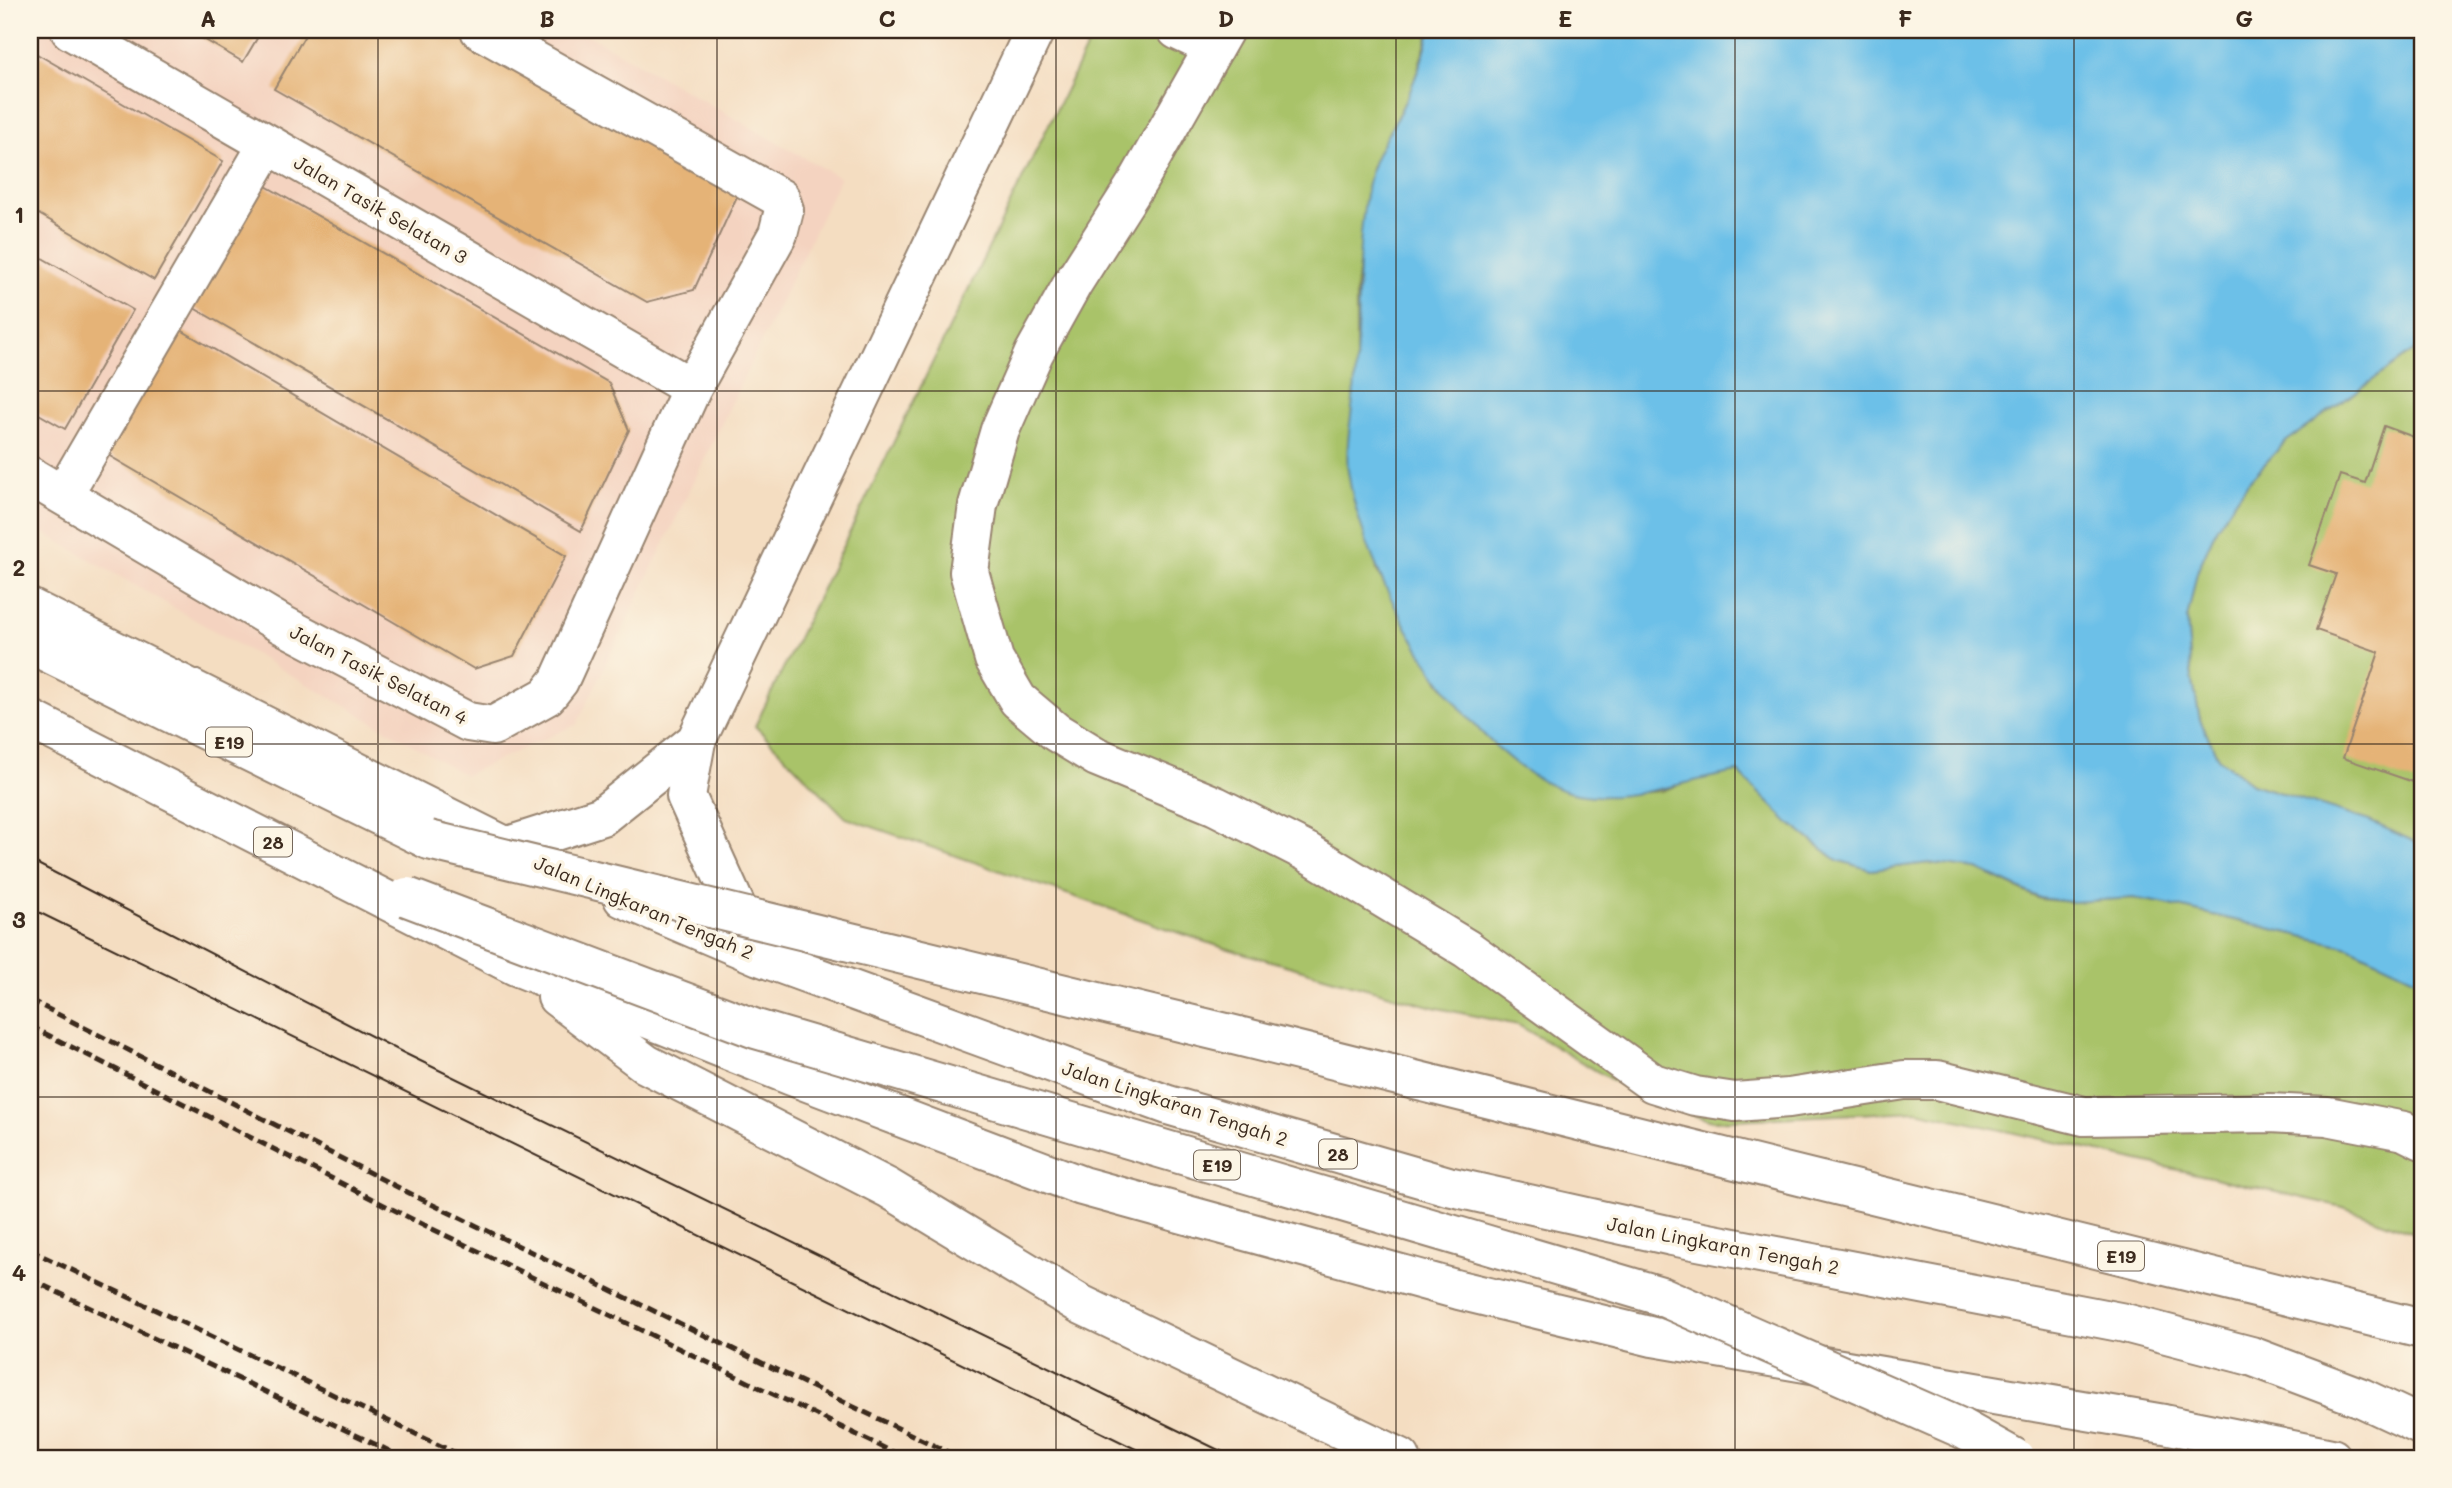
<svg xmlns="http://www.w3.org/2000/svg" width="2452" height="1488" font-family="Mali,sans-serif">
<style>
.built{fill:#f4d3c0}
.green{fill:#a9c369;stroke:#727644;stroke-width:2}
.water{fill:#6cc0e8;stroke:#547583;stroke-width:2}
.building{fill:#e5b377}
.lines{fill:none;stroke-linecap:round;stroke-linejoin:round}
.minor-casing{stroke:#988470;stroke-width:42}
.highway-casing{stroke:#988470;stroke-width:42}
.minor{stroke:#fff;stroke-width:38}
.highway{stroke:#fff;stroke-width:38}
.tram{stroke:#3b2a1e;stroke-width:2}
.rail{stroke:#3b2a1e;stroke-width:5;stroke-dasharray:10 5;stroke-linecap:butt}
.highway-bridge-casing{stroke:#988470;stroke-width:42;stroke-linecap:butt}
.highway-bridge{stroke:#fff;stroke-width:38}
.grid{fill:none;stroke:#3b2a1e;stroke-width:2;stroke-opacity:0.55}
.labels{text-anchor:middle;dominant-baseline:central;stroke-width:7;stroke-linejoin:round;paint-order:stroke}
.shield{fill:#fcf5e5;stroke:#75675a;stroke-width:2}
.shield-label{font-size:18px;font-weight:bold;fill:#3b2a1e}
.street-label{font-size:19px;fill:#3b2a1e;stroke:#fcf5e5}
.neatline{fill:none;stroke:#3b2a1e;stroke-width:2.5}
.grid-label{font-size:23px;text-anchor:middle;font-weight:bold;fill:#3b2a1e}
</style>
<rect width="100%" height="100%" fill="#fcf5e5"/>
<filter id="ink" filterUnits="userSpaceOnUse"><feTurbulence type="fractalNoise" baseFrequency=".0143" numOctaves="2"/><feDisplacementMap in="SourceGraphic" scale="14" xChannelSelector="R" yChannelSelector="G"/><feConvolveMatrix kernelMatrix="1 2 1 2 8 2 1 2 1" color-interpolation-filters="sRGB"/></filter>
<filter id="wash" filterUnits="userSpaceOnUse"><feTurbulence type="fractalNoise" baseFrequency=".00686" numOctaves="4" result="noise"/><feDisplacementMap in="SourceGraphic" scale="28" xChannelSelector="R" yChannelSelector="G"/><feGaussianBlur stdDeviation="1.57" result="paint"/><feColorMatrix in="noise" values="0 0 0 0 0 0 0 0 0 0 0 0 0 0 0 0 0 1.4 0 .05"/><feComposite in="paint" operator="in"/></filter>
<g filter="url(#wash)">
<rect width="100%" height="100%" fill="#f4ddc1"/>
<path class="built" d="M30,30H579L840,178L577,724L465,775L30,525Z"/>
<path class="green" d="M1095,30H1430L1412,88L1371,168L1356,289V378L1377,571L1440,683L1484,735L1523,769L1592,796L1661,791L1698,778L1738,772L1788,822L1837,860L1871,870L1929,863L1977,869L2040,899L2072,902L2133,898L2162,903L2349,947L2419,980L2422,982V1236L2343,1207L1917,1111L1712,1121L1646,1100L1518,1025L1433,1007L1218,946L846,818L755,726Z
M2422,345V845L2369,821L2252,784L2218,758L2200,720L2191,672L2187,619L2197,572L2217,527L2249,481L2284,443Z"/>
<path class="water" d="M1430,30L2422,31V345L2284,443L2249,481L2217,527L2197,572L2187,619L2191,672L2200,720L2218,758L2252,784L2369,821L2422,845V982L2349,947L2162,903L2133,898L2072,902L2040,898L1977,869L1929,863L1871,870L1837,860L1788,822L1738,772C1683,780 1612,811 1557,788C1459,748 1362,572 1348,471C1345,443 1353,410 1355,381C1360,311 1354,240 1371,170C1375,154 1386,138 1394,123C1410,93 1423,63 1430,30Z"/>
<g id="blocks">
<path class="building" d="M188,30H262L243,62Z
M308,30H451L739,192L694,290L647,302L274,89Z
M30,50L223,161L154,280L30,209Z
M257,181L609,383L629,430L581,531L187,304Z
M30,251L133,310L65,429L30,409Z
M169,323L566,556L514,656L474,669L96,448Z
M2384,426L2422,440V785L2343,758L2379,652L2316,630L2336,574L2309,565L2340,475L2365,483Z"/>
</g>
</g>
<g filter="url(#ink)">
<use href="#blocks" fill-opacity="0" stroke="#988470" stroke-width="2"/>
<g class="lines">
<g class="minor-casing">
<path id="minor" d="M70,30L692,388
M1177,30L1213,47
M1224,30L1138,181L1073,283L1034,353L1000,430L978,505L969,572L994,659L1018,700L1056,732L1097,757L1216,806L1307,852L1467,949L1653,1083L1695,1096L1735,1102L1789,1098L1904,1080H1937L2084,1116L2270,1113L2327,1116L2404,1131L2422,1140
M30,476L281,624L468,722L493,726L547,696L559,681L692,388L778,234L784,210L780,198L480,30
M63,495L268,144
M505,847L602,816L696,741
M752,942L686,796L696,741L1035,30"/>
</g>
<g class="highway-casing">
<path id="highway" d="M30,608L519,853
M30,644L429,840
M30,719L516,966L792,1076L1082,1186L1459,1290L1653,1337L2164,1424L2332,1458
M623,898L759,956L1168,1105L1448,1186L1672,1236L2125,1323L2251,1356L2362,1398L2422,1426
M557,997L646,1064L888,1188L1080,1304L1401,1458
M1820,1181L2422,1329"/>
</g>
<use href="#minor" class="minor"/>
<use href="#highway" class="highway"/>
<path class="tram" d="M30,860L404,1053L1235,1458
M30,908L1154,1458"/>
<path class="rail" d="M30,1000L421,1199L960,1458
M30,1026L414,1220L905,1458
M30,1250L466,1458
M30,1279L404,1458"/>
<g class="highway-bridge-casing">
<path id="highway-bridge" d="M429,840L1230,1034L1820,1181
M407,897L756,1029L1661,1296L1961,1428L2015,1458"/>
</g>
<use href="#highway-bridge" class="highway-bridge"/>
</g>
</g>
<path class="grid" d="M378,30V1458M717,30V1458M1056,30V1458M1396,30V1458M1735,30V1458M2074,30V1458M30,391H2422M30,744H2422M30,1097H2422"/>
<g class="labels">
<g class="shield">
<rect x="206" y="727.5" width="46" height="29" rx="5"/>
<rect x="254" y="827.5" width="38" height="29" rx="5"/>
<rect x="1319" y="1139.5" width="38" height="29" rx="5"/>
<rect x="1194" y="1150.5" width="46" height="29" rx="5"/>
<rect x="2098" y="1241.5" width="46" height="29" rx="5"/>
</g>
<g class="shield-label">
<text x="229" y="742">E19</text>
<text x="273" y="842">28</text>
<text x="1338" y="1154">28</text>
<text x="1217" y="1165">E19</text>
<text x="2121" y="1256">E19</text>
</g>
<g class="street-label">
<text transform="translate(381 209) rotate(30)">Jalan Tasik Selatan 3</text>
<text transform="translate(379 674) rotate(27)">Jalan Tasik Selatan 4</text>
<text transform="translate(644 907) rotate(23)">Jalan Lingkaran Tengah 2</text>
<text transform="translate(1175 1103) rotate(18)">Jalan Lingkaran Tengah 2</text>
<text transform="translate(1723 1245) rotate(11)">Jalan Lingkaran Tengah 2</text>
</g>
</g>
<rect width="2452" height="1488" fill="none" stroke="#fcf5e5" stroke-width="77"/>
<rect x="38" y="38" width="2376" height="1412" class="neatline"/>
<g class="grid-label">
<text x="208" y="27">A</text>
<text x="547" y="27">B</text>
<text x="887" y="27">C</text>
<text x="1226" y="27">D</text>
<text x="1565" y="27">E</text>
<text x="1905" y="27">F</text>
<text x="2244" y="27">G</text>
<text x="19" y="223">1</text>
<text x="19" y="576">2</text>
<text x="19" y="928">3</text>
<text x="19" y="1281">4</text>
</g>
</svg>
